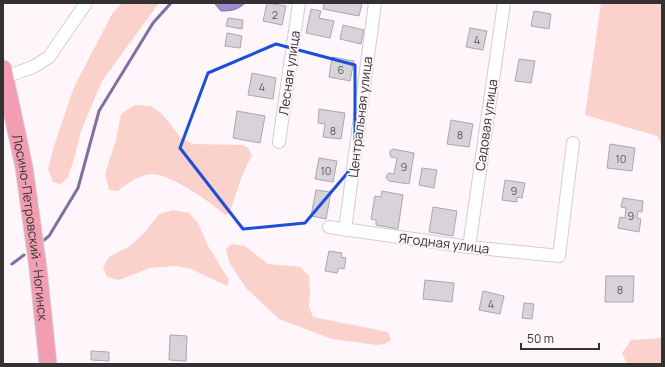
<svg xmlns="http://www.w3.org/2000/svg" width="665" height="367" font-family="Manrope,sans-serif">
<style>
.green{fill:#fbd1cc}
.water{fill:#9e8dd1;stroke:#7e71a1}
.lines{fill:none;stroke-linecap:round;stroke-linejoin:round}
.stream{stroke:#7e71a1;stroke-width:3}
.building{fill:#d7d3d9;stroke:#aba7ac}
.minor-casing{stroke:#d4cdd1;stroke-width:14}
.highway-casing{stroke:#d6d6d6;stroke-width:19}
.minor{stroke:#fff;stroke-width:12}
.highway{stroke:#f19eb2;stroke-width:17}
.marked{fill:none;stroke:#1d4ed8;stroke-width:3;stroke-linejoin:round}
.labels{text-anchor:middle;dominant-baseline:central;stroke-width:3.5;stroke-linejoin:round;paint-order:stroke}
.number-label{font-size:11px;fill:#5d5a5c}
.street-label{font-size:13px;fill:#343132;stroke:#fef6fb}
</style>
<rect width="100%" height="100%" fill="#fef6fb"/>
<path class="green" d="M122,3H159L102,81L81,131L75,156L68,177L61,184L53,182L48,169L54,146L74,87L112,14Z
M601,3H662V145L657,136L585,115Z
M135,105L151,106L163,115L181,138L194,144L243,145L248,148L252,155L242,176L229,214L225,215C211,202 168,172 150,174C138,176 127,183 118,191L109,190L105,174L116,140L121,114Z
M173,210L189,213L198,223L208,246L229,280L227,286L191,269L177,266L150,268L119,280L107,277L103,267L109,257L130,246L146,231L159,214Z
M232,244L245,246L268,264L300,267L309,276L310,291L309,307L313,317L388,332L391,340L385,344L377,345L332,339L279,319L246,288L229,262L226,249Z
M662,338V364H627L622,353L631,340Z"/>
<path class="water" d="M214,3H245C238,10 231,11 221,11Z"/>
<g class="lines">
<path class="stream" d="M44,240L49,236L78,188L99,111L153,23L171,3
M12,264L24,255"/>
</g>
<path class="building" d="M267,3L286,6L282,25L263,21Z
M324,3H362L359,16L323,9Z
M311,9L321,11L319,18L334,21L330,38L306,33Z
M534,11L551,14L549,29L531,26Z
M228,18L243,20L242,29L226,26Z
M343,25L364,30L361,44L340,39Z
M470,28L487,31L483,50L466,47Z
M227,33L242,36L240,48L225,46Z
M332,57L354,61L350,81L329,77Z
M519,59L535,61L531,83L515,81Z
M252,73L276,78L273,99L248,95Z
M319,109L345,113L341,139L323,137L325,124L318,123Z
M237,111L265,116L260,143L233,138Z
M451,120L473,124L469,147L447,144Z
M610,144L635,148L632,171L607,168Z
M393,149L414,153L409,184L389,181L386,178L387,175L389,173L394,174L397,158L391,157L390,154V151Z
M319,158L337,161L333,182L315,179Z
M422,168L437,170L434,188L419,185Z
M505,180L525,183L522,198L517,197V202L502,200Z
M316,190L331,192L326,219L311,216Z
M382,191L403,195L398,229L376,225V220L371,219L375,196L381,197Z
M623,198L643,201L642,212L638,211L637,218L641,219L639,232L618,228L620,217L625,218L626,208L621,207Z
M433,207L457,211L453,236L429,232Z
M329,251L342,253L341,257L346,258L344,269L339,268L337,273L325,271Z
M606,276H634L633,302H605Z
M425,280L454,283L452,302L423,299Z
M483,291L504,296L500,314L479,310Z
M524,303L534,304L532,319L522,318Z
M170,335L187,336L186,361L169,360Z
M91,351L109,352V361L91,360Z"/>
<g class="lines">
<g class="minor-casing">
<path id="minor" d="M5,77L33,67L49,57L86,3
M279,142L299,3
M329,227L469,247L559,256L573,143
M345,230L375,3
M469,247L504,3"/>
</g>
<g class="highway-casing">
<g id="highway">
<path id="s1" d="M3,69L24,167L38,268L48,364"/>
</g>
</g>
<use href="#minor" class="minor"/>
<use href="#highway" class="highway"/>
</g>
<path class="marked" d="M276,44L355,65V164L305,223L243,229L180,148L208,73Z"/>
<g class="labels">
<g class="number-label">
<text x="275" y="14">2</text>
<text x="477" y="39">4</text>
<text x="341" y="69">6</text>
<text x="262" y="86">4</text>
<text x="333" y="130">8</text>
<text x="460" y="134">8</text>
<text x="621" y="158">10</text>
<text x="404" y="166">9</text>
<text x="326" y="170">10</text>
<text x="514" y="190">9</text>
<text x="631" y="215">9</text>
<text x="620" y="289">8</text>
<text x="491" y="303">4</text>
</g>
<g class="street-label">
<text transform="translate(289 73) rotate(-82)">Лесная улица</text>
<text transform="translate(360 117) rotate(-83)">Центральная улица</text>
<text transform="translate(486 125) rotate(-82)">Садовая улица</text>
<text stroke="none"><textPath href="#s1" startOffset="161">Лосино-Петровский - Ногинск</textPath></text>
<text transform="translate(444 243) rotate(7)">Ягодная улица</text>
</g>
</g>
<rect width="665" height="367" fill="none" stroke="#343132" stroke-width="8"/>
<path d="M521 343v6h78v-6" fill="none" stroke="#343132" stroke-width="2"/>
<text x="527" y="343" font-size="12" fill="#343132" stroke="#fef6fb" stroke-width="3" paint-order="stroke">50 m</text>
</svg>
